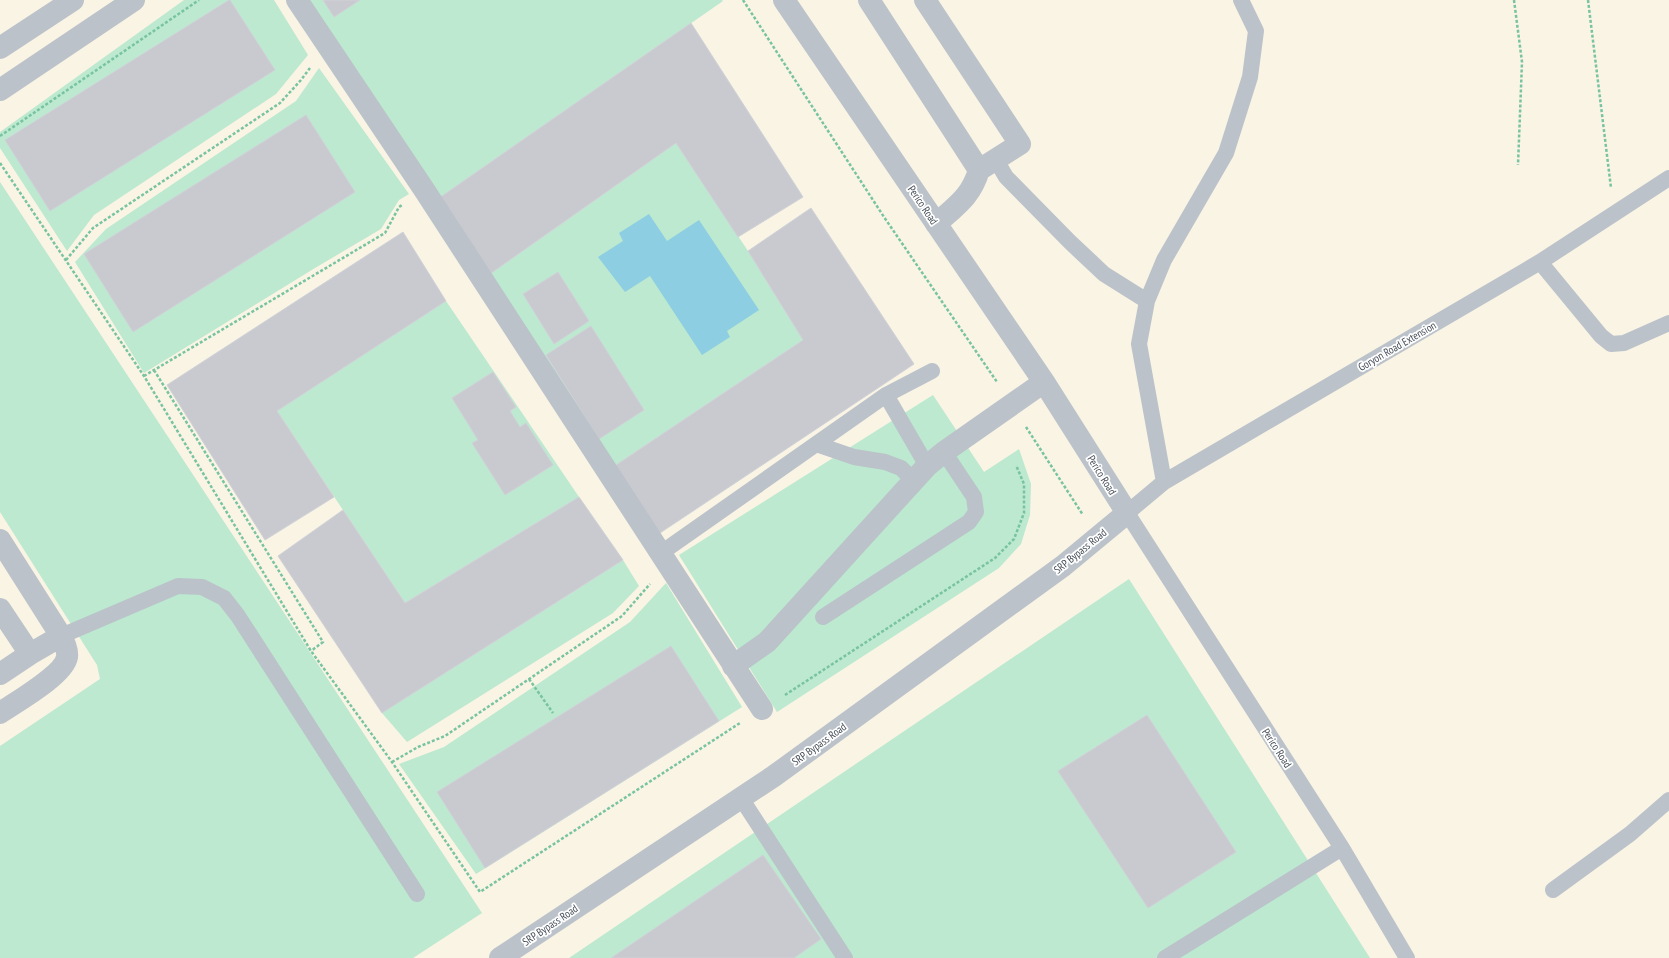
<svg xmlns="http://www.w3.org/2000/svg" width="1669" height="958" font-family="'PT Sans Narrow',sans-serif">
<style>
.commercial{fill:#f9f4e4}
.green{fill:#bce9cf}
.water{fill:#8dcee2}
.building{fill:#c9cad0;stroke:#d0d2d7}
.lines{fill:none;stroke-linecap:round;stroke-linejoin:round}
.path{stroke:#78c3a0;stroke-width:2.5;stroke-dasharray:3 2;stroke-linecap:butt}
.lane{stroke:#bbc2ca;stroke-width:16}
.street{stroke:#bbc2ca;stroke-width:22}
.labels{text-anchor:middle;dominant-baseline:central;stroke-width:3.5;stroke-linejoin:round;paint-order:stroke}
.street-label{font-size:11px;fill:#464e57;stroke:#fff}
</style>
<rect width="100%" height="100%" fill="#eeebeb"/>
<path class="commercial" d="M0,0H1669V958H0Z"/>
<path class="green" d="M184,0H274L308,55L276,94L94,215L67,251L0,148V132Z
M309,0H722L723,1L439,198Z
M319,68L409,194L399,200L381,229L315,268L144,373L75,262L106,229L296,101Z
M676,143L748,251L803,340L613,467L490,274Z
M0,182L482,913L413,958H0V746L100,679L97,665L0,512Z
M446,301L579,497L405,603L277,411Z
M933,395L984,472L1019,449L1031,484L1030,515L1021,544L999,568L777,712L679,555Z
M623,560L639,586L613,613L407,742L382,713Z
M1129,579L1370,958H569Z
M666,583L742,707L476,874L399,764L444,747L630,622Z"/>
<path class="water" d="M649,214L667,241L699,220L759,310L727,331L730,337L702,355L650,276L625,292L598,257L623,241L619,233Z"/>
<path class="building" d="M229,0H230L275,70L50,211L5,140Z
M323,0H360L334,17Z
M691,23L803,197L738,237L676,143L490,274L439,198Z
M306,115L355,192L133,332L84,254Z
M811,208L914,364L657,535L613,467L803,340L748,251Z
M403,232L446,301L277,411L334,497L265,540L167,385Z
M558,272L589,321L554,344L523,294Z
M591,326L644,410L599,439L546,355Z
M493,372L516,407L510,411L520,427L526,423L553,465L505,495L472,443L478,440L452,398Z
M579,497L623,560L382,713L278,556L343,510L405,603Z
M671,646L719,721L485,868L437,792Z
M1147,715L1236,852L1148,908L1058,771Z
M763,855L821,939L794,958H611Z"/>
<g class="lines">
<path class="path" d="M743,0L884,217L997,382
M1514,0L1522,62L1518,165
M1588,0L1611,188
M0,136L199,0
M0,163L144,376L311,651L392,762L480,892L740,723
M66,260L93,228L280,103L301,80L310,68
M154,370L323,642L311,651
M144,376L385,233L399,207L402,205
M1026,427L1083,515
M529,679L553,713
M785,695L995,558L1014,539L1024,513V484L1016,465
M392,762L418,747L445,736L622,616L650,584"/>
<path class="lane" d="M996,160L1006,177L1070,242L1104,274L1147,301
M1540,262L1601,336L1611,344L1624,343L1669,323
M886,395L927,466
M816,444L854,457L885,462L901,468L914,481
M1164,482L1139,344L1147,301L1164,260L1226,153L1250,77L1256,31L1241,0
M661,553L886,395L932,371
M823,617L969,522L976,512L974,497L944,452
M61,636L178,586L202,587L224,598L238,616L417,894
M741,798L845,958
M1553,890L1630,834L1669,800
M1165,958L1342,848
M1407,958L1342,848L1127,513L1164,482L1540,262L1669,178"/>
<path class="street" d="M297,0L425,191L762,709
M869,0L979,170
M925,0L1020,144L979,170
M0,48L73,0
M0,90L134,0
M936,224C956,206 971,197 979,170
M0,540L61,636C64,642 68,650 67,657C64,675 16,702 0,713
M0,609L30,654
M733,666L767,642L927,466L944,452L1044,382
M0,674L30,654L61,636
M500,958L774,776L1063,566L1127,513L1044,382L784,0"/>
</g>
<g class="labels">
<g class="street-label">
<text transform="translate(923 205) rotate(56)">Perico Road</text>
<text transform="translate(1397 346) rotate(-30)">Goryon Road Extension</text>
<text transform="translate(1102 475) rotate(58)">Perico Road</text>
<text transform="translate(1080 551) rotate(-39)">SRP Bypass Road</text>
<text transform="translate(819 744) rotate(-36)">SRP Bypass Road</text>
<text transform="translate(1277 748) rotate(57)">Perico Road</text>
<text transform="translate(550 925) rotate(-34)">SRP Bypass Road</text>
</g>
</g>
</svg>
